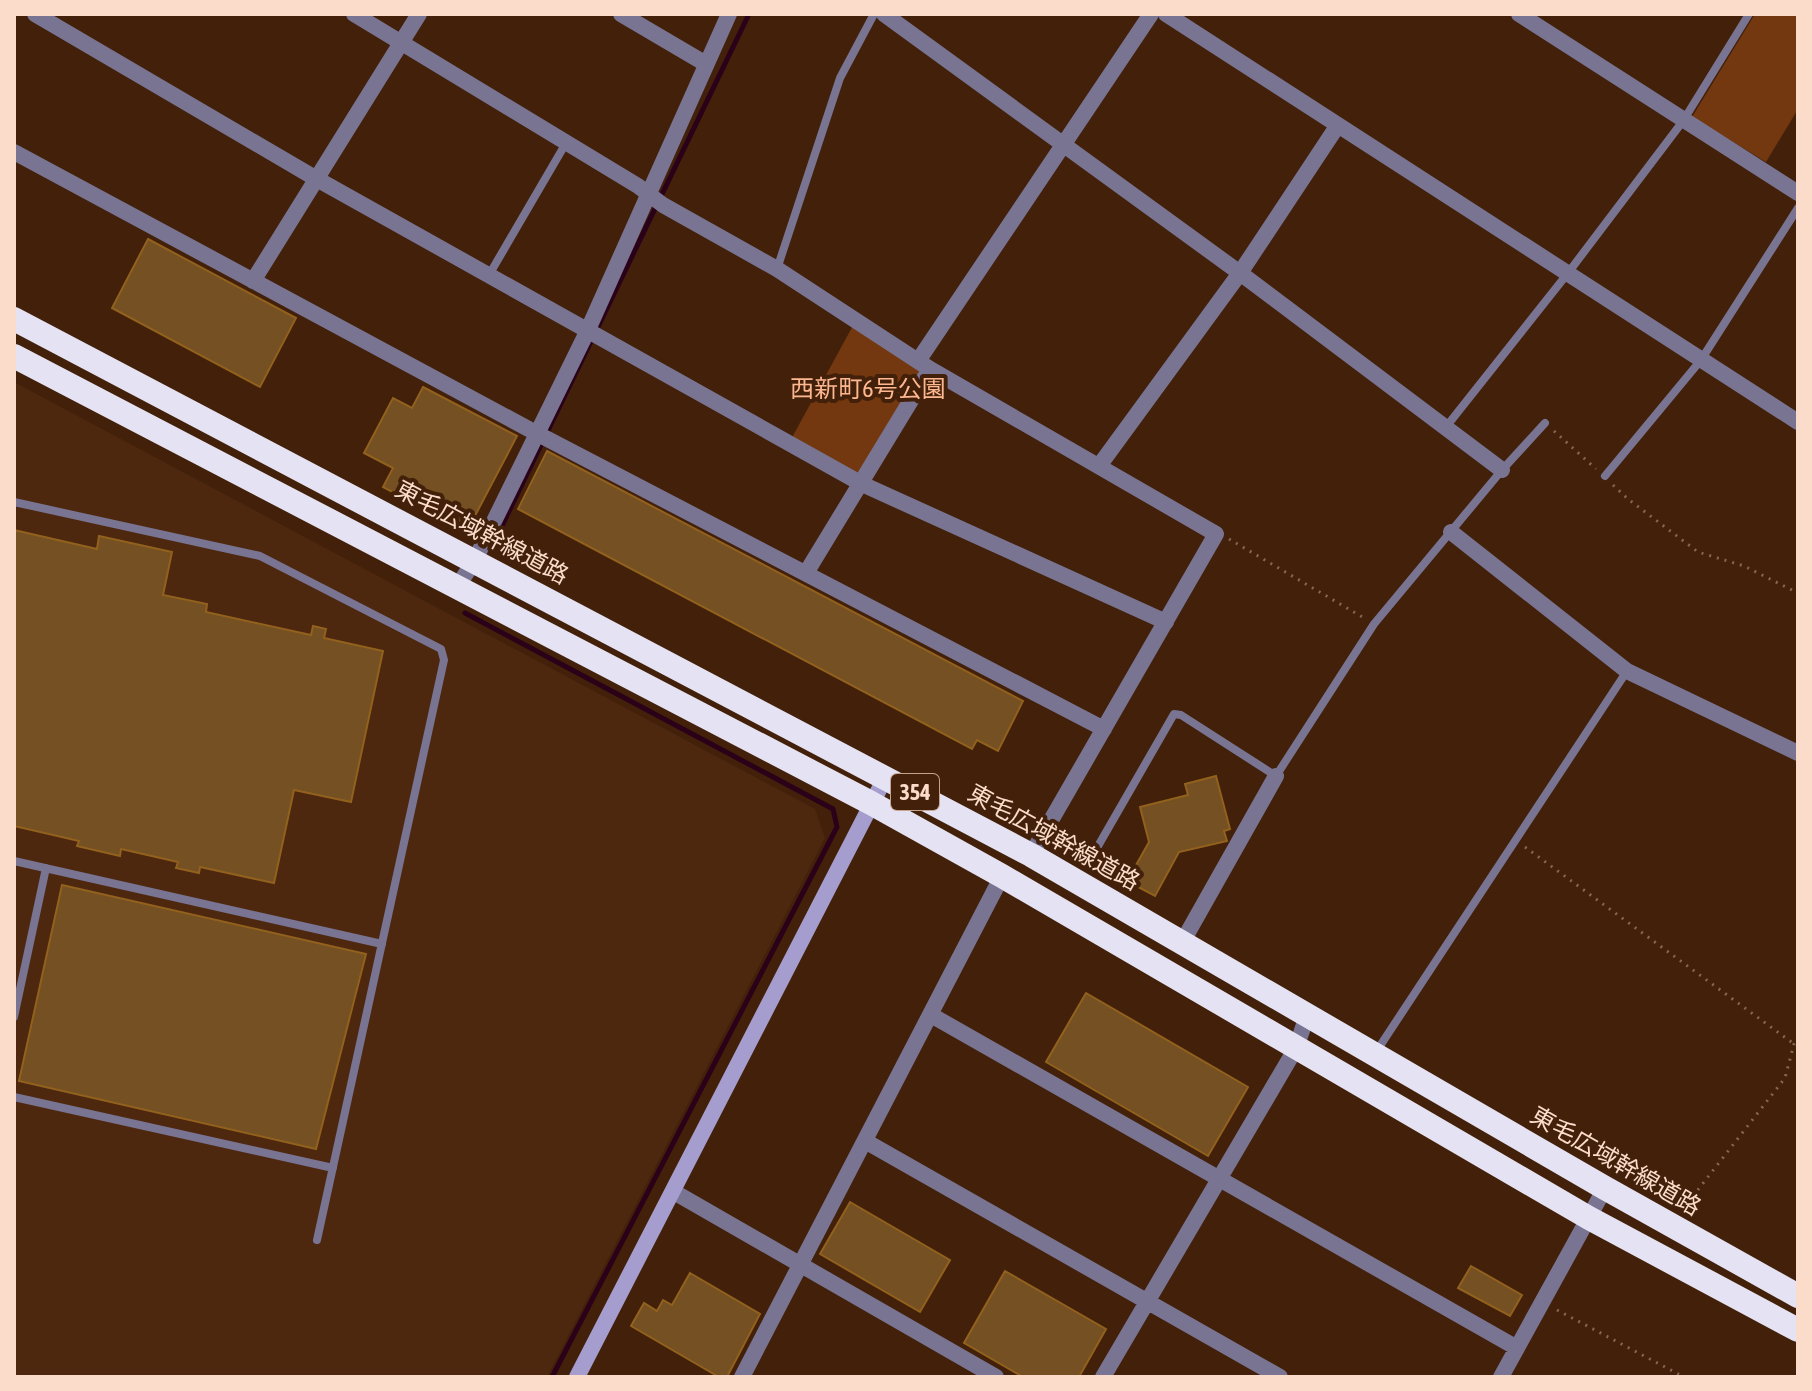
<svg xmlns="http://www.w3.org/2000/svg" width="1812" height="1391" font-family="'Asap Condensed','Noto Sans JP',sans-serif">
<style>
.built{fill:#4e270f}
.green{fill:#73380f}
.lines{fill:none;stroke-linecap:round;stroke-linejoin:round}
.stream{stroke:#2b0119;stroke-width:5}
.building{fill:#745022;stroke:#92611d;stroke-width:2}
.path{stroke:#866651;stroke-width:3;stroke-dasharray:2 6;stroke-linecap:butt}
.lane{stroke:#787492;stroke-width:8}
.street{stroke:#787492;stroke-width:16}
.secondary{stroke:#a49dcd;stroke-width:16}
.highway{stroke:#e5e3f3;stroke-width:24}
.labels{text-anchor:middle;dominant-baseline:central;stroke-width:8;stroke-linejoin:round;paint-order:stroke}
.shield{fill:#42200a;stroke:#c4a491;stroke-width:2}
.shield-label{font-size:22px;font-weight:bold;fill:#fbdccb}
.park-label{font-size:24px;fill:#fdb891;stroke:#42200a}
.street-label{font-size:24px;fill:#fbdccb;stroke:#42200a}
</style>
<rect width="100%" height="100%" fill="#42200a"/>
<path class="built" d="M14,382L815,809L825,838L547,1377H14Z"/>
<path class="green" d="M1755,14H1798V109L1766,162L1692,117Z
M856,320L930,369L862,484L789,443Z"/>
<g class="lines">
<path class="stream" d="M498,534L749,14
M465,613L833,809L837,827L552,1377"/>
</g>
<path class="building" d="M148,239L296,318L260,387L112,308Z
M423,387L517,436L467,531L383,487L393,468L364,453L393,398L412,408Z
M547,451L1023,701L998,751L977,740L972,749L518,509Z
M14,530L97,549L99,536L172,552L163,595L207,604L206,612L311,635L313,626L326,629L324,638L383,651L351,802L294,790L274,883L200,867L199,873L176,868L178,862L121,849L120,856L77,846L79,841L14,826Z
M1216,776L1230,829L1224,831L1227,841L1179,852L1155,896L1127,881L1149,842L1140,807L1188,795L1185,784Z
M62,885L366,954L316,1149L19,1081Z
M1086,993L1248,1087L1208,1156L1046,1062Z
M850,1202L950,1260L920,1312L820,1254Z
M1471,1266L1522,1295L1510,1316L1458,1288Z
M1005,1271L1106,1329L1079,1377H1023L964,1343Z
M690,1273L760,1314L727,1377H719L631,1326L644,1303L657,1311L663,1300L672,1305Z"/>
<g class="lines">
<path class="path" d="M1554,431L1596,469
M1613,485L1628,499L1698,552L1744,566L1798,593
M1229,539L1364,618
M1525,847L1794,1044
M1683,1209L1785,1078L1794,1044L1798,1038
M1557,1310L1684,1377"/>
<path class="lane" d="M777,269L840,78L874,14
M489,275L566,143
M1446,427L1568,273L1683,121L1749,14
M1605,476L1701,360L1798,208
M14,502L260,556L441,649L444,660L317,1240
M1090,860L1174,714L1181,715L1276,776L1374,624L1502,470L1545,423
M14,861L382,944
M14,1017L46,868
M1376,1052L1627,671
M14,1097L333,1168"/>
<path class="street" d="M35,14L315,178L862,484L1166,622
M354,14L638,186L663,205L777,269L930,369L1216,534L1031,855
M621,14L706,64
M884,14L1240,273L1502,470
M1166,14L1798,422
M1519,14L1798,193
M14,152L536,433L1104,729
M253,281L419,14
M918,361L1151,14
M1099,466L1240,273L1338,125
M1451,532L1627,671L1798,753
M806,573L930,369
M457,587L475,560L587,332L729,14
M1183,941L1276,776
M931,1015L1517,1348
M865,1141L1280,1377
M674,1192L996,1377
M742,1377L1002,876
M1103,1377L1296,1048L1308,1013
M1501,1377L1605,1188"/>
<path class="secondary" d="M577,1377L886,776"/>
<path class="highway" d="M14,319L1031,855L1605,1188L1798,1296
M14,356L871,803L1002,876L1589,1218L1798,1330"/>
</g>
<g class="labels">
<rect class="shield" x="891" y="774" width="48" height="36" rx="6"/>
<g class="shield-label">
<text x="915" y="792">354</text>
</g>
<g class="park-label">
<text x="868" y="388">西新町6号公園</text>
</g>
<g class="street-label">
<text transform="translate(482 532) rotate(28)">東毛広域幹線道路</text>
<text transform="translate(1054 837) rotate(29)">東毛広域幹線道路</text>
<text transform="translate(1616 1161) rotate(30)">東毛広域幹線道路</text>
</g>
</g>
<rect width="1812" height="1391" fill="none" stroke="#fbdccb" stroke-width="32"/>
</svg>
